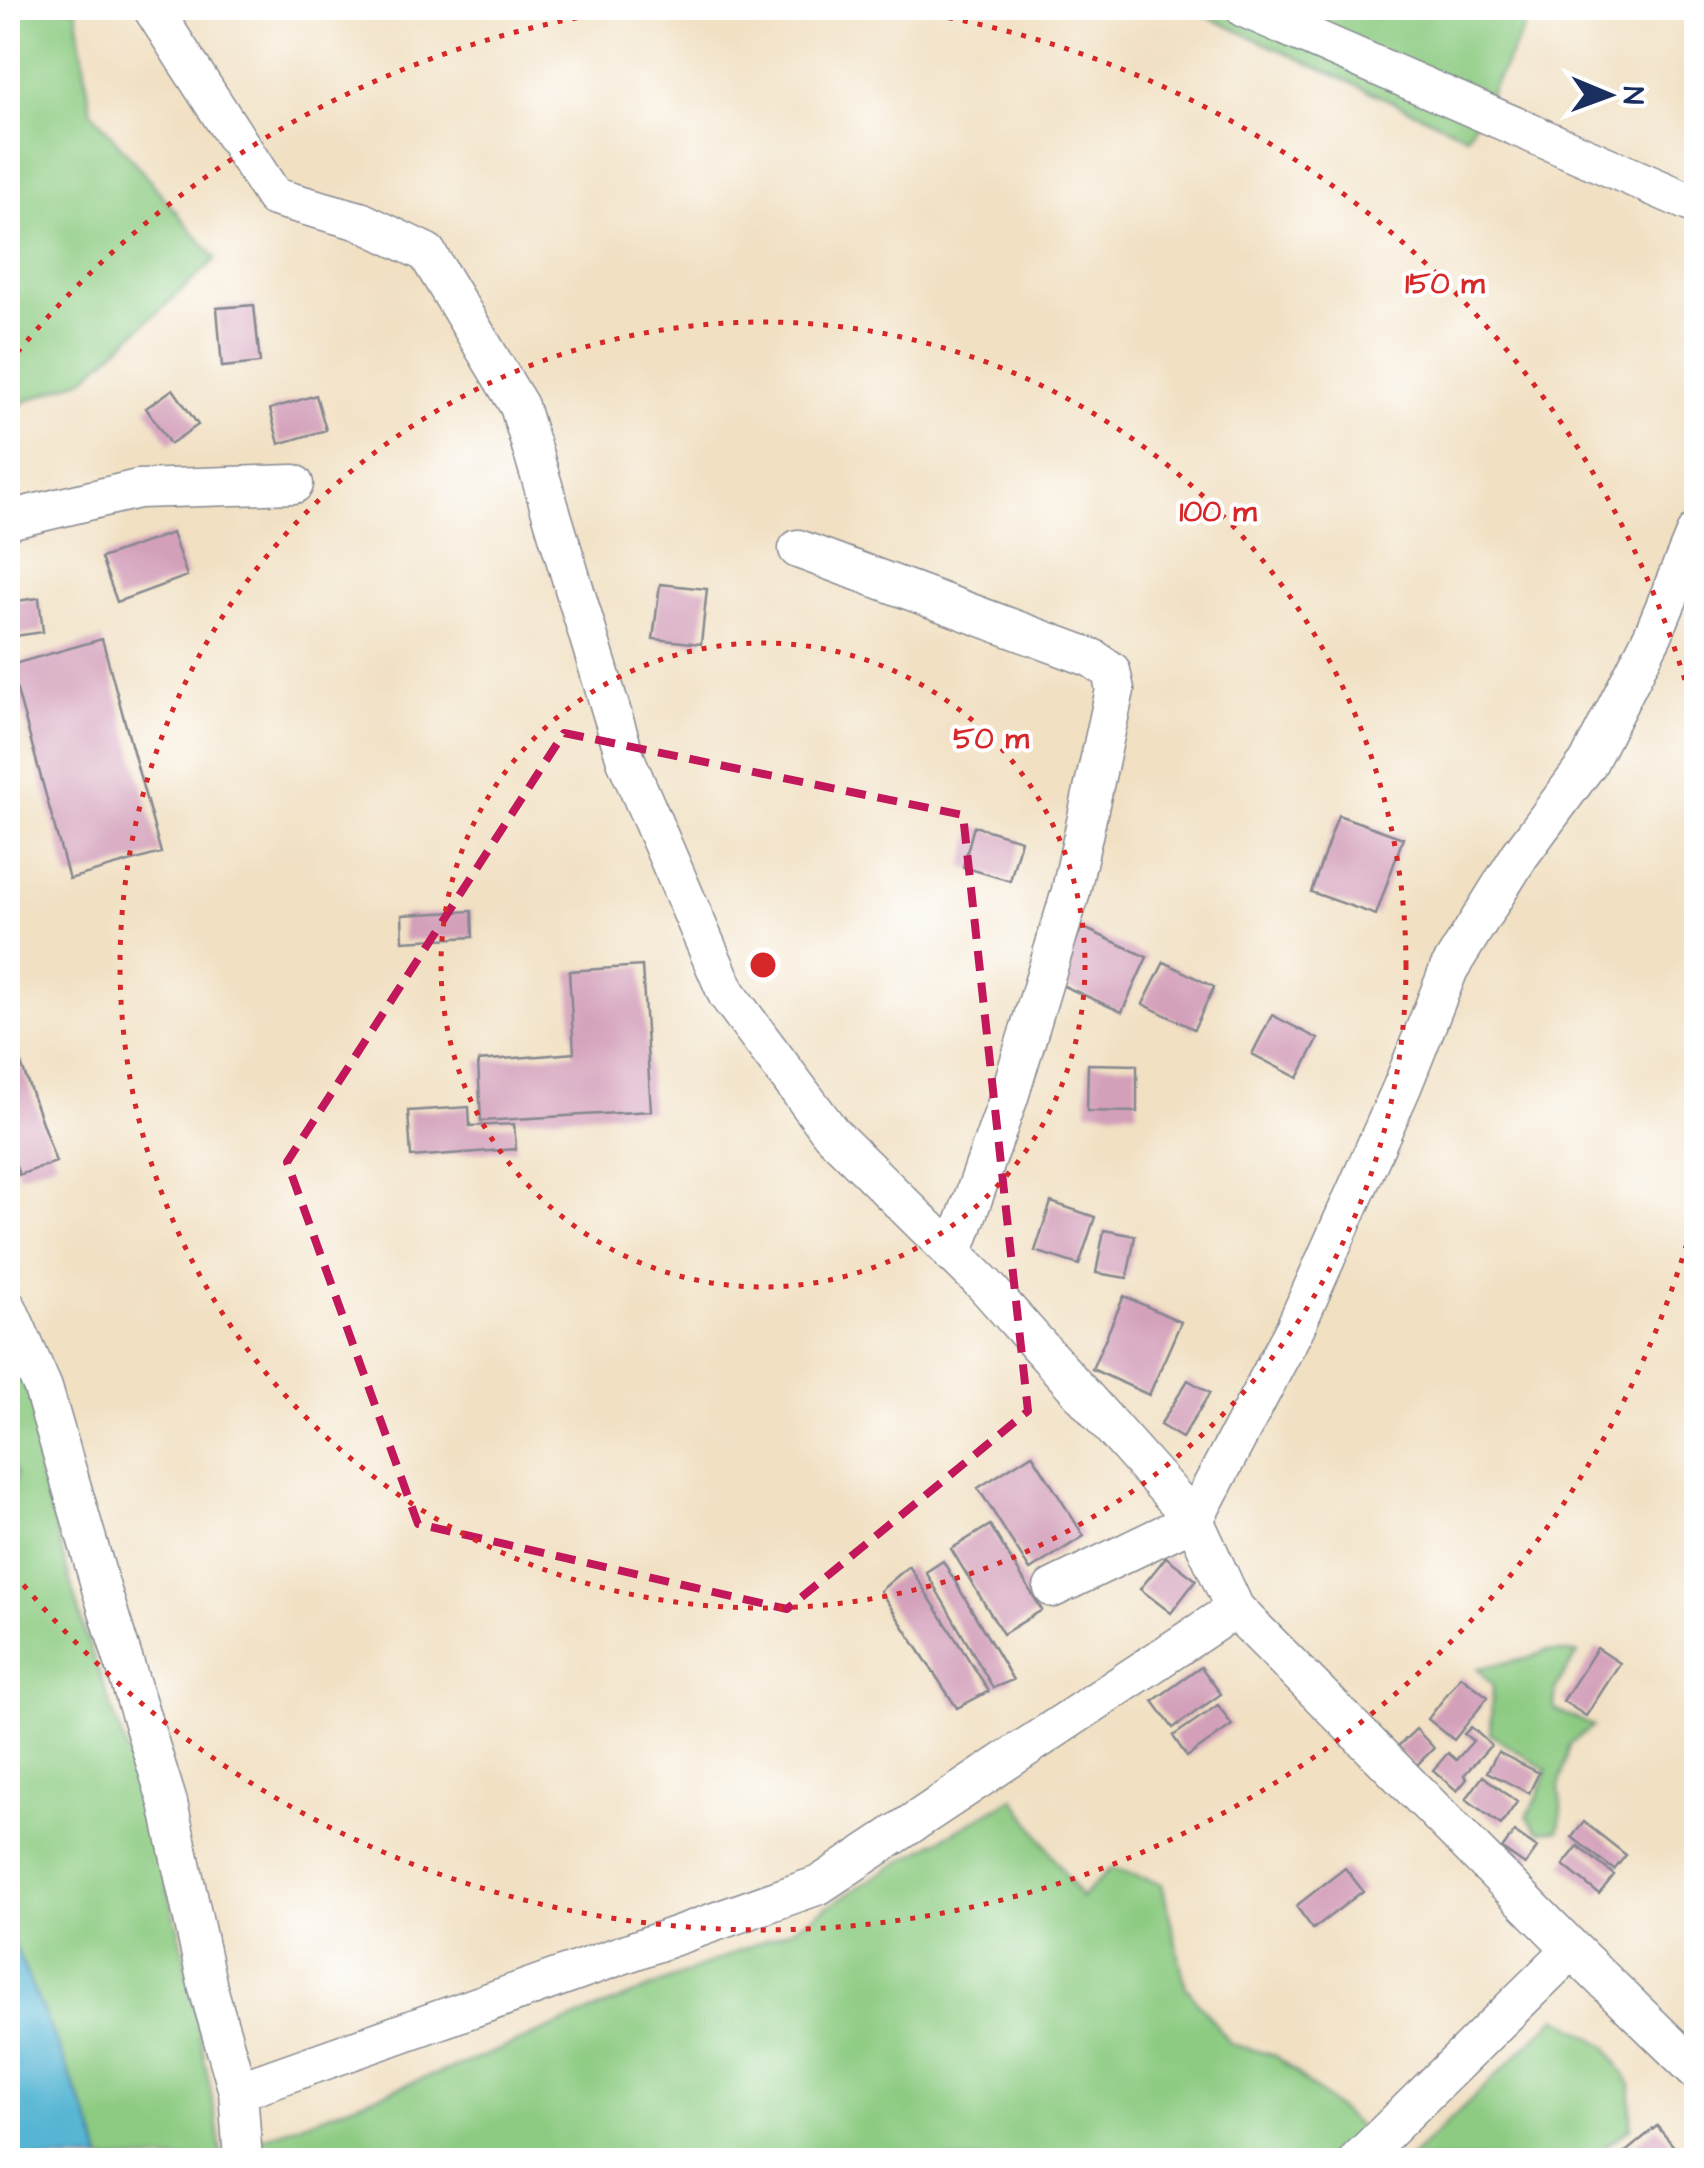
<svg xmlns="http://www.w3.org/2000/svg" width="1704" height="2168" font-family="'Architects Daughter',sans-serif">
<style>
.green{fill:#8ccb81;stroke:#547d70;stroke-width:2.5}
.water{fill:#55b5d3;stroke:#387298;stroke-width:2.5}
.building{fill:#d39fb9}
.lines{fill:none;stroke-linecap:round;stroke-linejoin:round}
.minor-casing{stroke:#868890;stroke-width:41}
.minor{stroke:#fff;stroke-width:38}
.marked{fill:none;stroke:#c2185b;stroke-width:8;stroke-dasharray:20 12;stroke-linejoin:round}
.ring{fill:none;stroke:#d62828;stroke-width:5;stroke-dasharray:5 10}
.centre{fill:#d62828;stroke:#fff;stroke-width:5}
.ring-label{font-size:30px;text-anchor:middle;font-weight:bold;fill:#d62828;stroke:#fff;stroke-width:8;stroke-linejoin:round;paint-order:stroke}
</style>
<rect width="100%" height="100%" fill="#fff"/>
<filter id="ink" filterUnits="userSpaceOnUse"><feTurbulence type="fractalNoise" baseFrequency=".01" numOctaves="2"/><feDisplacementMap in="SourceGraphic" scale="20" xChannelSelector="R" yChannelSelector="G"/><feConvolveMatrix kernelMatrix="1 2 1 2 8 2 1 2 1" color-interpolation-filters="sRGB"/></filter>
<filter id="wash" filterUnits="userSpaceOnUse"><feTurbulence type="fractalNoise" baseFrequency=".0048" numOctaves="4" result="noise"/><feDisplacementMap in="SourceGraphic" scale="40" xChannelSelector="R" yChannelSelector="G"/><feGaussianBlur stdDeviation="2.25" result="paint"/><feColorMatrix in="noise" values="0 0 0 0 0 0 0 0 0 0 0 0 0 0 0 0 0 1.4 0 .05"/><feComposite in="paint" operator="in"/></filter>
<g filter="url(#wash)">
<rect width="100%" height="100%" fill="#f1e0c2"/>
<path class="green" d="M8,8H76L91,111L216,259L84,379L8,408Z
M1188,8H1535L1467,136Z
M8,1344L33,1399L40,1474L85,1634L144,1799L181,1939L217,2124L222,2160H101L93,2129L8,1931V1510L16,1475L8,1452Z
M1545,1651L1578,1653L1556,1687L1554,1709L1593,1726L1570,1744L1559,1788L1562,1811L1558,1831H1538L1527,1816L1537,1799L1547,1770L1490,1734L1493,1686L1478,1668L1528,1658Z
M1014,1798L1081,1898L1111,1868L1162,1884L1186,1987L1231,2044L1276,2056L1364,2131L1345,2160H256L252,2142L487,2055L792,1929L883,1872Z
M1557,2017L1606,2046L1631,2085V2127L1587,2160H1408Z"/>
<path class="water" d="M8,1931L93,2129L101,2160H8Z"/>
<g id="blocks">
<path class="building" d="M254,305L260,363L222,367L217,308Z
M173,389L198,425L170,444L146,408Z
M316,395L326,430L279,444L270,409Z
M172,533L187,576L117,602L101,558Z
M660,584L707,589L701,644L653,639Z
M39,598L43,632L8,637V602Z
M102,639L161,853L69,879L10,665Z
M1338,815L1403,838L1376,915L1311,892Z
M974,826L1021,840L1010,881L963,867Z
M472,911L473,937L403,941L402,915Z
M1082,927L1147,957L1122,1012L1057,983Z
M1164,962L1214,987L1194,1029L1143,1004Z
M642,966L651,1111L481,1121L478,1061L574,1053L569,971Z
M1272,1015L1318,1039L1298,1078L1252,1054Z
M18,1055L56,1162L19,1175L8,1142V1058Z
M1088,1064L1137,1065V1112L1087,1111Z
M469,1107L470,1126L514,1124L516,1149L411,1157L408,1111Z
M1051,1202L1095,1217L1079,1265L1035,1251Z
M1104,1230L1135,1236L1127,1278L1096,1273Z
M1124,1296L1181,1322L1149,1395L1092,1369Z
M1188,1380L1210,1393L1182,1438L1160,1425Z
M1032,1454L1084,1536L1030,1570L978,1488Z
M990,1525L1042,1610L1003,1634L951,1549Z
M1166,1557L1196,1580L1171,1613L1140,1589Z
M943,1561L1013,1680L993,1688L926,1572Z
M909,1566L989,1691L957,1708L880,1591Z
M1597,1648L1620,1663L1586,1716L1563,1701Z
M1201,1667L1221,1694L1173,1728L1153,1701Z
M1461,1676L1488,1697L1454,1740L1428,1719Z
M1218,1705L1232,1725L1187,1757L1173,1736Z
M1471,1727L1491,1745L1464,1775L1467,1779L1457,1791L1433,1770L1448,1753L1456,1760L1473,1741L1464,1734Z
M1416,1729L1434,1748L1415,1767L1396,1748Z
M1498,1752L1539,1773L1529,1793L1487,1772Z
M1483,1776L1517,1802L1501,1825L1466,1799Z
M1584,1822L1626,1855L1614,1870L1572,1837Z
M1514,1832L1537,1848L1525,1865L1502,1849Z
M1578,1846L1614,1875L1599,1894L1563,1865Z
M1345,1868L1363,1891L1313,1929L1296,1906Z
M1657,2126L1685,2160H1616Z"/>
</g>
</g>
<g filter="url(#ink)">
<use href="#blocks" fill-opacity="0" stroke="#868890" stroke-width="2.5"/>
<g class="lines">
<g class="minor-casing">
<path id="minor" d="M152,8L274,197L360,221L427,253L519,406L626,760L727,994L831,1133L985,1285L1194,1520L1235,1609L1572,1949L1696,2070
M1244,8L1696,205
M8,520L138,489L294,484
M798,549L1092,658L1111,671L1115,690L1070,895L1009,1097L953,1255
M8,1309L43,1388L101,1588L168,1803L208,1988L238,2091L243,2160
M1053,1588L1194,1520L1295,1328L1402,1087L1449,969L1520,855L1588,763L1653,635L1696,532
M238,2091L819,1885L1235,1609
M1358,2160L1572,1949"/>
</g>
<use href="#minor" class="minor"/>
</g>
</g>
<path class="marked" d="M564,733L963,815L1028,1411L787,1609L418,1524L287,1162Z"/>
<g class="ring">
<circle cx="763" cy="965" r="322"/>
<circle cx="763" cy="965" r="643"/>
<path d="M1695 1215A965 965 0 0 1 8 1566M8 364A965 965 0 0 1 637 8M889 8A965 965 0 0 1 1695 715"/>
</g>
<circle cx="763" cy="965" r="15" class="centre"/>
<g class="ring-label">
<text x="1445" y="293">150 m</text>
<text x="1218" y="521">100 m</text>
<text x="991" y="748">50 m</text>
</g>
<rect width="1704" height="2168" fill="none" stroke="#fff" stroke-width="40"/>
<g transform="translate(1609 95) rotate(91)" stroke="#ffffff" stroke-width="8" paint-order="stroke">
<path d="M0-8L18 38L0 25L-18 38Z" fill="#1b2f5e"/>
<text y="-15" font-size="28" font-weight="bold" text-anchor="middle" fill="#1b2f5e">N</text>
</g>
</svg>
